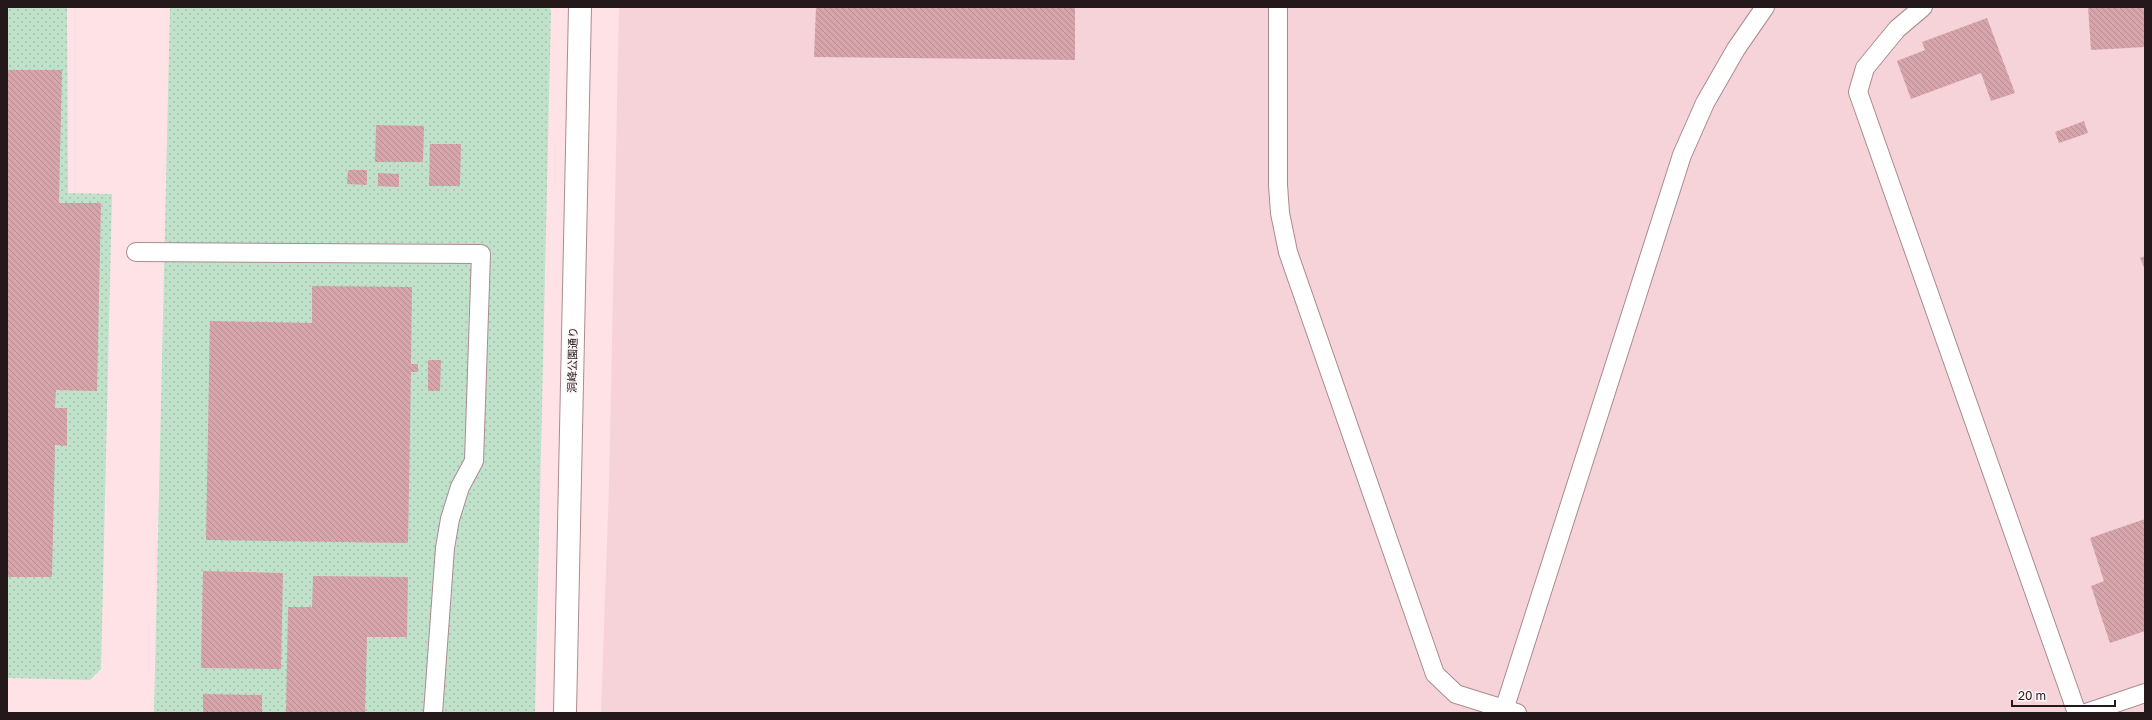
<svg xmlns="http://www.w3.org/2000/svg" width="2152" height="720" font-family="'Golos Text','Noto Sans JP',sans-serif">
<style>
.built{fill:#f6d3d8}
.grass{fill:url(#grass-dots)}
.building{fill:url(#building-back-hatch)}
.lines{fill:none;stroke-linecap:round;stroke-linejoin:round}
.service-casing{stroke:#ab8b8f;stroke-width:20}
.tertiary-casing{stroke:#ab8b8f;stroke-width:24}
.service{stroke:#fff;stroke-width:18}
.tertiary{stroke:#fff;stroke-width:22}
.labels{text-anchor:middle;dominant-baseline:central;stroke-width:3.5;stroke-linejoin:round;paint-order:stroke}
.street-label{font-size:11px;fill:#25181a;stroke:#fcf5f6}
</style>
<defs>
<pattern id="grass-dots" width="8" height="8" patternUnits="userSpaceOnUse"><rect width="8" height="8" fill="#c0e2cb"/><path d="M2 2h.1M6 6h.1" fill="none" stroke="#a5c1ae" stroke-width="1.8" stroke-linecap="round"/></pattern>
<pattern id="building-back-hatch" width="6" height="6" patternUnits="userSpaceOnUse"><rect width="6" height="6" fill="#d6a4ab"/><path d="M-1 5l2 2M0 0l6 6M5-1l2 2" fill="none" stroke="#b88c93"/></pattern>
</defs>
<rect width="100%" height="100%" fill="#fee2e6"/>
<path class="built" d="M619,7H2145V713H601L609,485Z"/>
<path class="grass" d="M7,7H67L68,193L112,194L101,669L90,680L7,678Z
M170,7H549L551,10L535,713H154Z"/>
<path class="building" d="M816,7H1075V60L814,57Z
M2088,7H2145V47L2091,50Z
M1987,18L2015,93L1991,101L1981,73L1911,99L1897,61L1925,50L1922,42Z
M7,70H62L59,203H101L97,391L56,390L55,408H67V446L55,445L52,577H7Z
M2084,121L2088,133L2059,143L2055,132Z
M376,125L424,126L423,162H375Z
M430,144H461L460,186H429Z
M348,170H367V185L347,184Z
M378,173L399,174V187L378,186Z
M2145,256V270L2140,258Z
M312,286L412,287L411,364H418V372H411L408,543L206,540L210,321L312,323Z
M428,360H441L440,391H428Z
M2145,519V631L2110,643L2091,586L2104,581L2090,538Z
M203,571L283,573L281,669L201,668Z
M313,576L408,577L407,637H367L365,713H286L288,607H312Z
M203,694L262,695V713H203Z"/>
<g class="lines">
<g class="service-casing">
<path id="service" d="M1278,7V185L1280,213L1288,252L1435,674L1456,694L1517,713
M1923,7L1897,29L1865,68L1858,92L2077,713
M136,252L481,254L474,461L460,487L450,519L445,548L433,713
M1503,713L1682,155L1705,103L1736,49L1765,7
M2086,713L2145,693"/>
</g>
<g class="tertiary-casing">
<path id="tertiary" d="M565,713L580,7"/>
</g>
<use href="#service" class="service"/>
<use href="#tertiary" class="tertiary"/>
</g>
<g class="labels">
<g class="street-label">
<text transform="translate(572 360) rotate(-89)">洞峰公園通り</text>
</g>
</g>
<rect width="2152" height="720" fill="none" stroke="#25181a" stroke-width="16"/>
<path d="M2012 700v6h103v-6" fill="none" stroke="#25181a" stroke-width="2"/>
<text x="2018" y="700" font-size="12" fill="#25181a" stroke="#fcf5f6" stroke-width="3" paint-order="stroke">20 m</text>
</svg>
